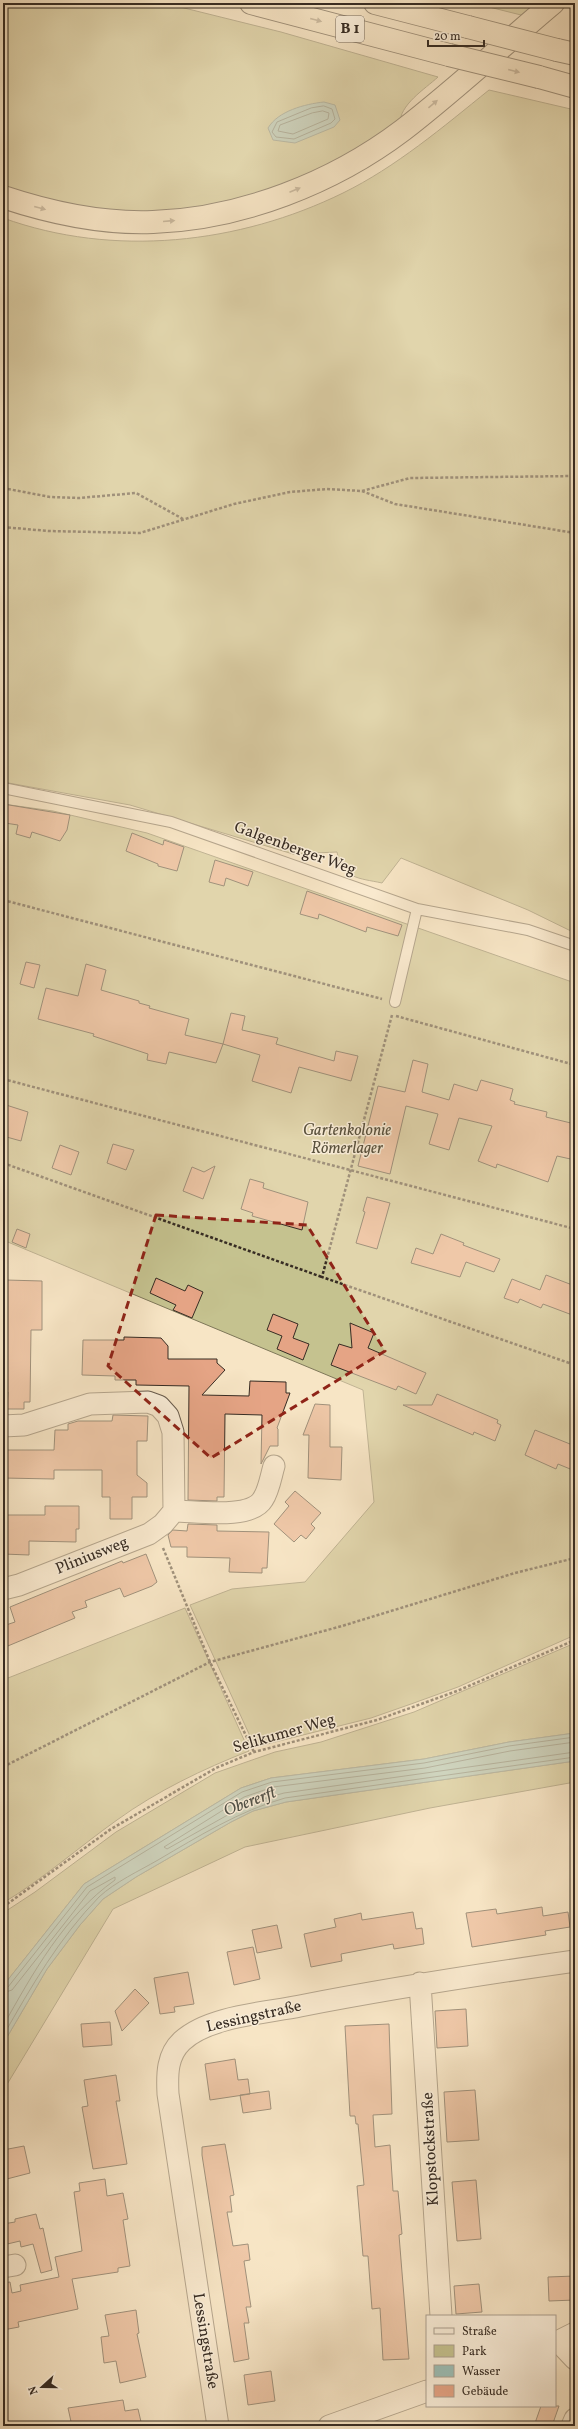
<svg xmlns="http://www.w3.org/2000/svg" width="578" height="2429" font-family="Vollkorn,serif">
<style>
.green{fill:#c5c28f;stroke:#7e7759}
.water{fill:#9dbfb7;stroke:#74847c}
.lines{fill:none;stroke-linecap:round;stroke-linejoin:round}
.shore{stroke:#6a766d;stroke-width:1}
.building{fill:#e5a485;stroke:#372c23}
.service-casing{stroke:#675a4c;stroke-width:12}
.minor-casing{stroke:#675a4c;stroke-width:23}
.motorway-casing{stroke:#372c23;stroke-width:24}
.path{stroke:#372c23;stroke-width:2.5;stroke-dasharray:3 2;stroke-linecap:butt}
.service{stroke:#faeed9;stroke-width:10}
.minor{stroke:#faeed9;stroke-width:21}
.motorway{stroke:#f7e5c5;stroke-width:22}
.motorway-bridge-casing{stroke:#372c23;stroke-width:24;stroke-linecap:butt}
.motorway-bridge{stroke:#f7e5c5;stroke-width:22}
.oneway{fill:#978874}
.marked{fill:none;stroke:#8f2418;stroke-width:3;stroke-dasharray:8 5;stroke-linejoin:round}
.labels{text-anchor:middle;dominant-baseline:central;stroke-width:3;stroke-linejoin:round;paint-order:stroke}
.shield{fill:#faeed9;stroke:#72665a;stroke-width:1}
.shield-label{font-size:15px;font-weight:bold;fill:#372c23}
.street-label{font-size:16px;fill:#372c23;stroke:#faeed9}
.park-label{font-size:16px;font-style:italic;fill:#5a523e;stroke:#faeed9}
.water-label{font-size:17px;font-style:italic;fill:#505148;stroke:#faeed9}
</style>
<rect width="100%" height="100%" fill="#f7e5c5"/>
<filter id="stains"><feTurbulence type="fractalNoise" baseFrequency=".005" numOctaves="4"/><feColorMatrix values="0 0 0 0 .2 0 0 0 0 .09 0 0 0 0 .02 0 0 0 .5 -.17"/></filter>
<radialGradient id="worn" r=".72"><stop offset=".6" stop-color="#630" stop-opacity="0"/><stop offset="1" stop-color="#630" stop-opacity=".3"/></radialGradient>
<path class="green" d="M3,3H164L281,32L438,77C425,89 399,105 400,124L303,180L229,203L168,211L117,212L74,207L3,188Z
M473,3H545L529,17Z
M489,90L575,110V933L528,910L401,858L382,883C359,878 342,879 337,852L293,854L130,805L3,782V218C114,258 239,244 343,193C396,167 443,127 489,90Z
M3,804L53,811L147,833L575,983V1635L458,1687L411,1704L371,1718L255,1747L190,1605L232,1589L305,1582L374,1502L363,1390L3,1240Z
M185,1608L249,1751C203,1769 157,1791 117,1820C79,1847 43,1879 3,1903V1680Z
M575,1643V1733L509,1742L424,1759L271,1778L241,1788L84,1884L3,1986V1913L35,1892L116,1832L215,1773L275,1752L321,1742L414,1712Z
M575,1761V1782L430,1808L245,1847L113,1909L3,2091V2044L47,1969L80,1925L103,1899L136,1877L231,1822L253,1811L286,1802Z"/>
<path class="water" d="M324,102L335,105L340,120L334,127L295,143L273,140L268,128C278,111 305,104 324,102Z
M575,1733V1761L286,1802L253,1811L231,1822L136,1877L103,1899L80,1925L47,1969L3,2044V1986L84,1884L241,1788L271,1778L424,1759L509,1742Z"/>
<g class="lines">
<path class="shore" d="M324,106L332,109L335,119L331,123L294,139L276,137L272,132L277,122L311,108Z
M323,111L329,113L328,119L293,134L278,131L280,125L312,113Z
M575,1742L510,1751L425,1768L273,1787L244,1797L164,1847L167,1849L249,1803L284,1793L575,1752
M3,1988L8,1987L87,1887L242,1792L272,1782L424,1763L509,1746L575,1737
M3,1993L12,1990L90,1891L115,1877V1880C64,1916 33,1973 3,2026
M3,2036C31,1987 59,1938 99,1897C115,1882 139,1871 158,1860C199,1836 239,1811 285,1798L575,1757"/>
</g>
<path class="building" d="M3,804L70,815L67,830L60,841L32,832L30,838L16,834L18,825L5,823L6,819H3Z
M132,833L163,845L164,840L184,847L177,871L158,866V864L126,851Z
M215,860L253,872L248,886L226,878L224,886L209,882Z
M307,891L402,925L398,936L367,927L366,932L319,914L318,919L300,914Z
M26,962L40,965L34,988L20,984Z
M86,964L106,970L101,990L139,1001V1003L150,1006L149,1008L189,1019L185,1035L223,1044L216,1063L169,1052L166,1064L147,1060L148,1054L93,1036L94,1034L38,1019L46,988L78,996Z
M231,1013L245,1016L242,1030L278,1038L276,1044L334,1061L336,1051L358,1056L351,1081L299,1067L291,1093L252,1081L260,1055L223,1044Z
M413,1060L428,1064L422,1092L449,1100L454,1084L477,1091L481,1080L513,1089L510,1100L515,1102L514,1104L547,1112L546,1117L575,1124V1160L557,1156L548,1182L497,1164L496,1168L478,1161L492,1126L459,1118L449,1150L429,1144L438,1114L406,1106L390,1174L358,1166L378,1086L405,1092Z
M3,1104L28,1112L21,1141L3,1136Z
M113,1144L134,1150L126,1170L107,1163Z
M60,1145L79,1152L71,1175L52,1168Z
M215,1166L203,1199L183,1191L192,1167L204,1172Z
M250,1179L264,1183L263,1188L308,1202L302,1230L252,1216L253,1213L241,1209Z
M367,1197L390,1203L377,1249L356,1243L365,1212L363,1211Z
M17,1229L30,1234L26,1248L12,1242Z
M441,1234L464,1243L463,1245L500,1259L494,1272L466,1262L460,1277L411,1263L416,1248L433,1254Z
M546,1275L575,1286V1316L543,1304L541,1308L520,1299L518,1303L504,1298L512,1279L540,1290Z
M156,1278L185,1291L188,1285L203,1292L192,1318L173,1310L176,1305L150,1293Z
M6,1280L42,1281V1330H31L30,1402H24V1409H7L8,1392H3Z
M273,1314L298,1324L293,1338L309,1344L303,1360L277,1349L282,1336L267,1330Z
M350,1323L374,1333L368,1348L426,1373L416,1394L398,1386L396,1390L331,1365L339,1344L352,1348Z
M124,1337L161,1338L168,1346V1359H217V1363L225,1370L202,1395L249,1396L250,1381L286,1382V1393H290L277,1428L278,1429V1446H270L261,1464L262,1415L225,1414L224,1497H217V1501L188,1500L189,1386L136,1385V1380H115V1376L82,1375L83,1340H124Z
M437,1394L498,1420L497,1423L501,1425L495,1441L474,1432L473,1435L403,1405H432Z
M315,1404L330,1405V1447H342L341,1480L308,1478L309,1435H303Z
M113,1415L148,1416L147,1441H137V1475L147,1483V1497H132V1519H110V1497H102V1470H54V1479L3,1478V1450H54L55,1430H68V1424L78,1421H112Z
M535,1430L575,1446V1471L558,1464L556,1469L525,1455Z
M295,1491L321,1513L311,1524L315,1528L306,1539L301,1535L294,1542L274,1524L289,1506L285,1502Z
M45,1506H79V1529H76V1542L29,1541V1555L3,1554V1515H45Z
M188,1524L217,1525V1531L269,1532L267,1568H262V1573L229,1572L230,1558L187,1557V1547H171L168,1535L173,1530L187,1531Z
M146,1554L157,1582L152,1586L124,1597L120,1588L85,1601L87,1607L72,1612L75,1618L3,1648V1626L15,1622L10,1607L122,1561L123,1563Z
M542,1907L543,1916L568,1912L570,1927L545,1931L546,1935L472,1947L466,1913L496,1909L497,1914Z
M413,1912L416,1929L422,1928L424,1944L394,1949L393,1944L341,1954L342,1961L311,1967L304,1934L336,1927L334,1919L353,1915L361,1913L362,1920Z
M277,1925L282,1948L257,1953L252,1930Z
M253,1947L260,1979L234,1985L227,1952Z
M188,1972L194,2004L174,2007L175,2012L160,2014L154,1978Z
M135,1989L149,2003L122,2031L115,2011Z
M466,2009L468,2046L437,2048L435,2011Z
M110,2022L112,2045L83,2047L81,2024Z
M389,2024L392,2114L373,2115L375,2147L390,2145L393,2191H398L402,2234L399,2235L409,2359L383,2360L380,2308L372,2309L368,2256H363L357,2186L364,2185L358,2124H356L355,2116H350L345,2026Z
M235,2059L238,2080L248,2079L250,2094L210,2100L205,2064Z
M116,2075L120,2101H116L127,2164L93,2169L82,2107L88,2106L84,2080Z
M475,2090L479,2140L447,2142L444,2092Z
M269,2091L271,2109L243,2113L240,2095Z
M225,2144L234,2195L230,2196L232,2212H227L233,2246L248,2244L250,2260L244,2261L251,2307H246L249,2323H244L249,2359L234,2362L202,2155V2147Z
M24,2146L30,2173L3,2180V2150Z
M105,2179L107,2196L123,2193L128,2219L123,2220L130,2266L118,2268V2272L72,2279L78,2309L18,2322L19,2327L3,2330V2283L10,2282L12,2293L21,2291L20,2285L59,2277L55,2257L82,2251L74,2192L80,2191L79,2183Z
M476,2180L481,2239L457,2241L452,2182Z
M36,2214L40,2229L43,2228L52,2270L41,2273L33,2244L21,2247L20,2241L3,2245V2224L15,2222V2219Z
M575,2276V2300L549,2301L548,2277Z
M479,2284L482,2312L456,2314L454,2286Z
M136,2310L139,2333L137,2334L146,2377L120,2383L116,2361L104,2363L101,2337L109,2336L105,2315Z
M271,2371L275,2401L248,2405L244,2375Z
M123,2400L125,2411L138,2409L142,2426H72L68,2408Z
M541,2406H559L552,2426H534Z"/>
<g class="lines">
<g class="service-casing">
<path id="service" d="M3,788L171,822L417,909L528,930L575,946
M395,1002L417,909"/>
</g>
<g class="minor-casing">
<path id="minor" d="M3,1426L24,1425L90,1404L148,1402L159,1406L168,1416L173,1432L174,1511L163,1524L149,1534L19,1585L3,1589
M174,1511C196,1511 251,1520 263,1499C269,1490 271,1476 274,1466
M420,1983L441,2316
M3,2267L15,2265
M558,2341L575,2359
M555,2343L575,2333
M218,2426L168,2094C167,2074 167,2055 182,2041C209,2016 266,2013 300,2006C392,1988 483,1974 575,1961
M329,2426L427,2391
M572,2426L575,2419"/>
</g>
<g class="motorway-casing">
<path id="motorway" d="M251,3L449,55
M375,3L468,27
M557,50L575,54
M539,77L575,87
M3,197C51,213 102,224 153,222C241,219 333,183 403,130C455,90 503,45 553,3"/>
</g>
<path class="path" d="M3,488L50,497L79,498L136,493L183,519
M362,491L410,478L575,476
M3,527L48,531L140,533L234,504L290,492L327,489L362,491L395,504L575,533
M3,900L382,999
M392,1015L322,1277L575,1365
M396,1016L575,1065
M3,1079L575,1229
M3,1163L322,1277
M163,1548L210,1662L254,1752
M3,1767L210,1662L342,1626L515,1573L575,1558
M3,1907L111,1829L216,1768L254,1752L377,1720L457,1691L575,1640"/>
<use href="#service" class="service"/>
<use href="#minor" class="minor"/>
<use href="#motorway" class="motorway"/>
<g class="motorway-bridge-casing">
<path id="motorway-bridge" d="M468,27L557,50
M449,55L539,77"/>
</g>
<use href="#motorway-bridge" class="motorway-bridge"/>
</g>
<defs><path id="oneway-solid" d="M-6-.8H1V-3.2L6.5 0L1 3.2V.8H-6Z"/></defs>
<g class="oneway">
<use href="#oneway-solid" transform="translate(316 20) rotate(15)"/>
<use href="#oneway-solid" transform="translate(514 71) rotate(14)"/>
<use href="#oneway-solid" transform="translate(433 104) rotate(-40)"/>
<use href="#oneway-solid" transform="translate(295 190) rotate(-23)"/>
<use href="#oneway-solid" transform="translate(40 208) rotate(15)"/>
<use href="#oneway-solid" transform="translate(169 221) rotate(-5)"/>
</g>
<path d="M0 0H578V2429H0ZM156,1215L307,1225L385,1351L211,1458L108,1366Z" fill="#f7e5c5" fill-opacity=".55" fill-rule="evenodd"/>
<path class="marked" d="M156,1215L307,1225L385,1351L211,1458L108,1366Z"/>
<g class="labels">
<rect class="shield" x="336" y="16" width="28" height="26" rx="3"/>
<g class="shield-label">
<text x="350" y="29">B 1</text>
</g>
<g class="street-label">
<text transform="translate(295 849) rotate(20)">Galgenberger Weg</text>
<text transform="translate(92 1556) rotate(-22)">Pliniusweg</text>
<text transform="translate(284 1734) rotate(-16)">Selikumer Weg</text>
<text transform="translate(254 2017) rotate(-13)">Lessingstraße</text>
<text transform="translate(431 2149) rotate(-93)">Klopstockstraße</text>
<text transform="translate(205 2341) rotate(81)">Lessingstraße</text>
</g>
<g class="park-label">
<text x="347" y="1131">Gartenkolonie<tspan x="347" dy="18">Römerlager</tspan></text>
</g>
<g class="water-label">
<text transform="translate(250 1802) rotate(-21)">Obererft</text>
</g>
</g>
<rect width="578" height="2429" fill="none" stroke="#f7e5c5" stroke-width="16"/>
<rect x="4" y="4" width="570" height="2421" fill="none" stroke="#372c23" stroke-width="2"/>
<rect x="8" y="8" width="562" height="2413" fill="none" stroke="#372c23"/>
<rect x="426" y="2315" width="130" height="92" fill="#faeed9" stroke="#aca090"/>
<rect x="434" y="2328" width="20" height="6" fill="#faeed9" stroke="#aca090"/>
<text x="462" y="2335" font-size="12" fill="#372c23">Straße</text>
<rect x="434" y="2345" width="20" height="12" fill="#c5c28f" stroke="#aca090"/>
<text x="462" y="2355" font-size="12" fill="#372c23">Park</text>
<rect x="434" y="2365" width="20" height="12" fill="#9dbfb7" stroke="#aca090"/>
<text x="462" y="2375" font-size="12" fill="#372c23">Wasser</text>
<rect x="434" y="2385" width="20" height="12" fill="#e5a485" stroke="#aca090"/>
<text x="462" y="2395" font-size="12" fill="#372c23">Gebäude</text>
<g transform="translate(42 2387) rotate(249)" stroke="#faeed9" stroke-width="3" paint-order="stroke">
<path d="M0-3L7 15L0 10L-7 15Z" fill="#372c23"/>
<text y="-6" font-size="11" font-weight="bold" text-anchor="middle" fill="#372c23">N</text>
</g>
<path d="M428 40v6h56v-6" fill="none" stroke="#372c23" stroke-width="2"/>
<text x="434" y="40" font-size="12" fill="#372c23" stroke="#faeed9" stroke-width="3" paint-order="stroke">20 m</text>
<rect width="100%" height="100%" filter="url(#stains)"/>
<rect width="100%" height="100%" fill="url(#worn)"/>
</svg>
